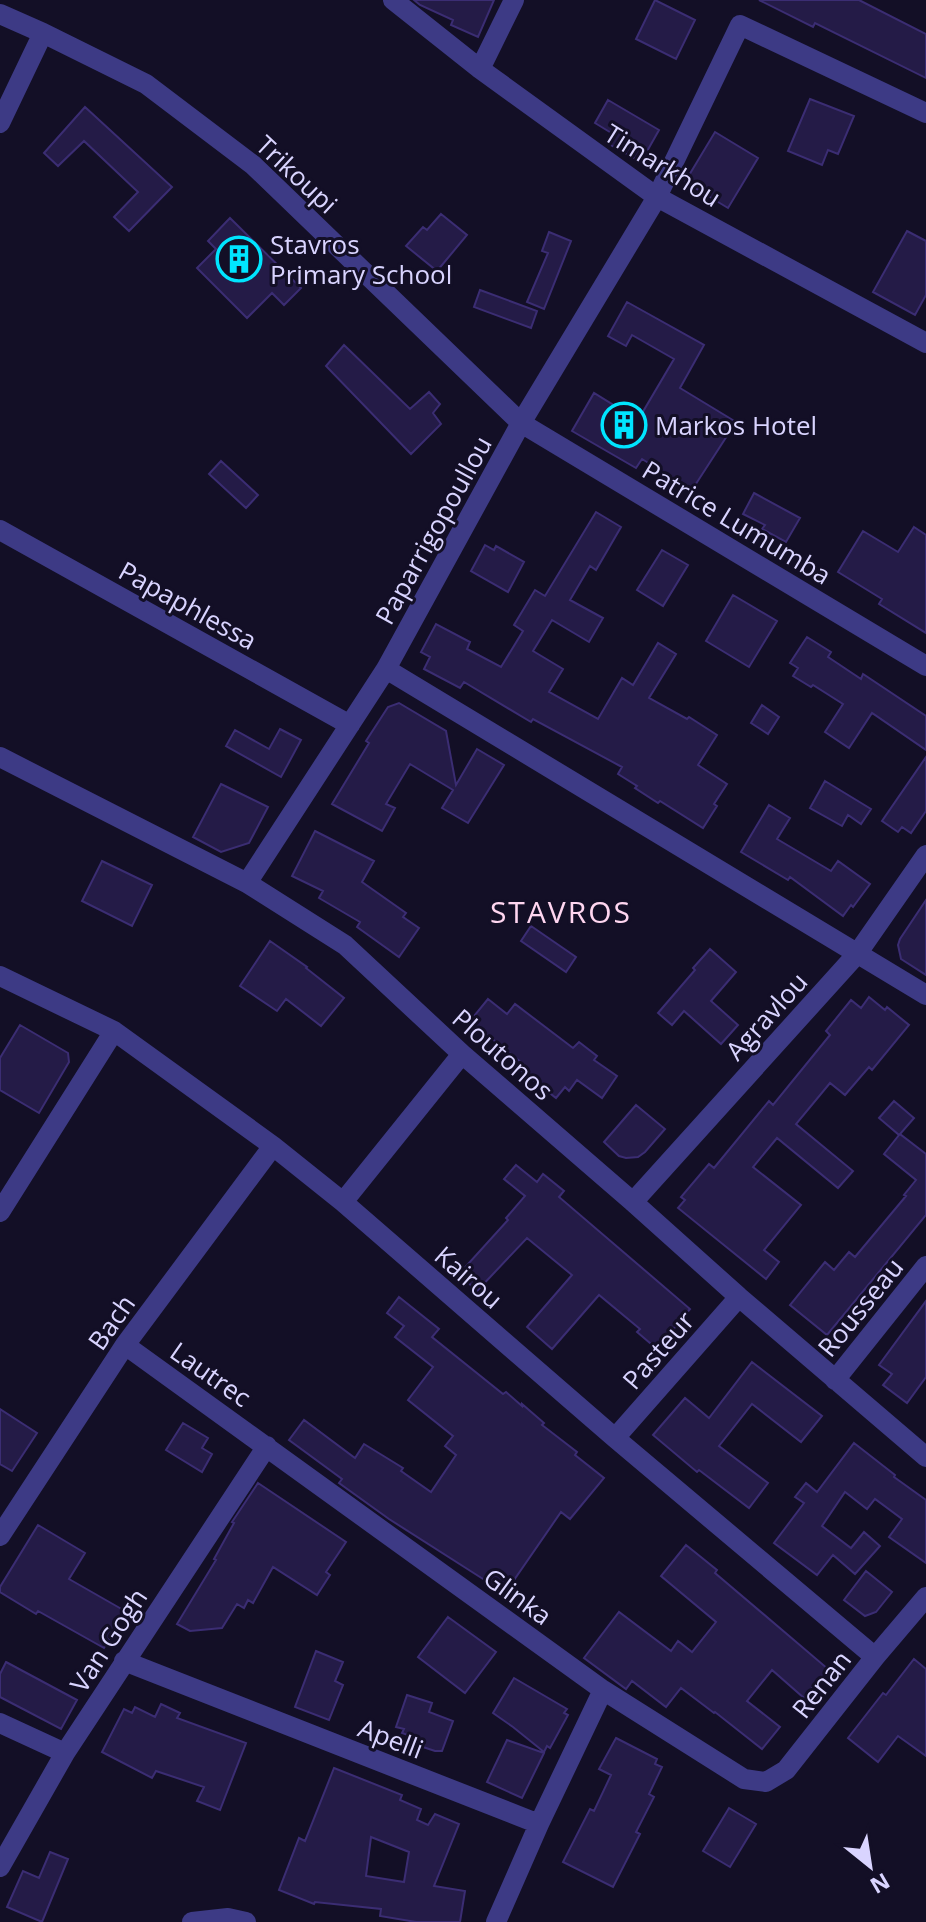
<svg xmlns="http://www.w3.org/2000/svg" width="926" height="1922" font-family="'Open Sans',sans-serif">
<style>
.building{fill:#241b47;stroke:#3b2d73;stroke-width:2;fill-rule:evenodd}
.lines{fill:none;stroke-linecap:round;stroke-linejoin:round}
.minor{stroke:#3d3a85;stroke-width:20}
.labels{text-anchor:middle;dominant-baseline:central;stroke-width:6;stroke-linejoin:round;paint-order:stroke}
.street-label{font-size:26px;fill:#d9d4ff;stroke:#130f26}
.poi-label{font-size:26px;fill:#d9d4ff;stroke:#130f26;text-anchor:start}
.quarter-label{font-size:30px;letter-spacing:2px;fill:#ffd6f0;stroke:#130f26}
</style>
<rect width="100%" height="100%" fill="#130f26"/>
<path class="building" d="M414,0H494L478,37L451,25L453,20L420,5Z
M655,0L695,20L676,59L636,39Z
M759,0H859L926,34V78L815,23L813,27Z
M810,99L854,116L838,154L828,150L822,165L788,151Z
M608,100L659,130L641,162L607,143L613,134L595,123Z
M85,107L172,187L129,231L114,217L138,192L84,141L58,166L44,153Z
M715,132L758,158L728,208L685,182Z
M441,214L467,235L437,271L406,246L423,227L427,230Z
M230,218L301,288L284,305L272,293L247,318L197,268L216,249L208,241Z
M907,231L926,241V295L915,315L873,292Z
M549,232L571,241L544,309L527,302L548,253L542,251Z
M480,290L537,311L531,328L474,307Z
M627,302L704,345L680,388L736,422L692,490L642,459L636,468L572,431L594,393L638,420L674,359L632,335L626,346L608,336Z
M344,345L410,409L429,392L440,404L433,413L441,424L411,454L326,366Z
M221,461L258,495L246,508L209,474Z
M754,493L800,518L786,542L762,529L765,525L743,514Z
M596,512L621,527L596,570L590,566L570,600L603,618L589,642L552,620L533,651L563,669L549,692L598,719L622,678L633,685L658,643L676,654L649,698L687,719L689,717L717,735L698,765L727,784L714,804L717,806L703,828L660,801L658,803L635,788L637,786L618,774L622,767L533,719L531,722L464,682L460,688L424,669L430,657L421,652L436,624L470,642L467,649L501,667L523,631L514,625L535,590L545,596Z
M914,527L926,535V633L879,604L882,599L838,572L863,531L898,552Z
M485,545L494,550L496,546L524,562L508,592L471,571Z
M662,550L688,565L663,606L637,590Z
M733,595L777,621L749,667L706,641Z
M807,637L831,652L828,657L861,679L863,674L926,716V750L872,713L849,748L825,732L843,704L813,685L811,687L793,676L798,668L790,663Z
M399,703L446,731L456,785L477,749L504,765L468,823L442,808L453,790L410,764L386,804L395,808L382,831L332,804L369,743L366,741L388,707Z
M762,705L779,717L768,734L751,723Z
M280,729L301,740L281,777L226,746L235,730L269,749Z
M926,757V811L911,833L902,827L898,832L882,821Z
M825,781L871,809L861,824L848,815L842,826L810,808Z
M221,784L268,807L249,843L221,852L193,837Z
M769,805L790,818L777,839L831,871L838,861L870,884L853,907L851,905L843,916L790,877L788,880L741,852Z
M315,831L374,861L362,882L406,913L403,917L419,928L399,957L357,927L360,922L319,898L323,891L292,876Z
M102,861L152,885L132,926L82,901Z
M926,900V975L901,959L898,945L900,939Z
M531,926L576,957L566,972L521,941Z
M270,941L307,967L306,968L344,998L321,1026L286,999L277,1011L240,986Z
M710,949L736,972L711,1001L738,1025L721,1044L684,1011L672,1025L658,1013L695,970L693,968Z
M869,997L885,1010L887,1007L909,1025L872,1070L869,1067L845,1095L830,1083L796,1124L853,1171L838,1188L777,1138L753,1167L801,1205L764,1250L779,1262L766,1279L678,1208L685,1200L681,1197L709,1164L714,1168L769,1101L773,1105L830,1035L826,1031L851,1000L861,1008Z
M488,999L507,1014L515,1004L573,1048L579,1042L597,1056L594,1060L617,1076L602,1098L577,1080L569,1091L565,1087L556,1098L518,1068L522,1063L470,1021Z
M20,1025L68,1053L69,1062L39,1113L0,1090V1058Z
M894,1101L914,1118L900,1134L926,1154V1215L827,1335L790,1305L825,1262L834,1270L849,1252L855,1257L906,1196L904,1195L916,1180L884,1154L899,1135L879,1118Z
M636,1105L665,1129L645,1152L638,1157L626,1158L619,1156L604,1142Z
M516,1165L537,1182L543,1174L564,1191L559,1197L690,1309L657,1349L637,1332L640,1329L599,1295L552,1349L527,1327L572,1275L527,1238L477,1291L459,1274L508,1220L506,1218L525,1196L504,1179Z
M399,1297L439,1329L432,1337L503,1394L506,1392L522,1406V1404L544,1423L542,1425L577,1452L575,1455L604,1478L570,1519L561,1512L505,1593L389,1519L339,1483L342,1479L289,1440L304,1420L355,1458L364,1444L403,1468L401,1471L431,1492L456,1455L445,1446L453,1436L408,1400L433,1367L395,1337L404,1326L387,1313Z
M926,1301V1377L907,1403L883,1385L892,1374L879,1365Z
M752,1362L822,1416L801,1442L752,1404L719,1446L768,1483L749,1508L699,1470L697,1472L653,1435L685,1398L709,1418Z
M0,1409L37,1433L12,1471L0,1464Z
M183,1423L208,1438L202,1448L212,1454L202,1472L166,1450Z
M854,1443L895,1475L894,1477L926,1500V1563L889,1537L902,1519L875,1499L867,1509L845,1492L822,1526L851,1548L864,1532L880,1546L855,1574L833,1555L817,1575L774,1543L804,1503L795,1497L806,1483L817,1492Z
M258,1483L346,1542L326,1572L330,1575L317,1595L273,1567L253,1603L248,1600L244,1608L237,1604L222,1628L190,1631L177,1624L216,1560L214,1559L234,1523L232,1522Z
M38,1525L85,1553L69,1579L125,1611L104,1648L38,1611L36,1614L0,1592V1587Z
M686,1545L717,1570L715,1573L828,1669L804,1698L772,1670L747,1701L780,1727L762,1749L715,1712L714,1713L681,1688L666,1707L632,1681L626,1689L584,1658L619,1612L671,1651L678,1641L692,1652L716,1622L661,1576Z
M866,1571L892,1592L876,1612L865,1616L844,1600Z
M448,1617L496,1652L465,1693L418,1657Z
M316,1651L343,1662L335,1681L343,1685L329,1720L295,1707Z
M914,1659L926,1669V1756L898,1736L878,1762L848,1738L883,1693L886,1695Z
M6,1662L77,1700L61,1729L0,1697V1674Z
M514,1678L567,1709L564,1713L568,1715L550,1748L547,1746L544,1752L513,1727L493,1713Z
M407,1695L432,1703L429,1712L453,1721L442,1751H435L417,1745L419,1739L402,1733L404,1729L396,1727Z
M161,1704L180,1713L177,1718L246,1743L220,1810L197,1801L204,1787L156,1771L152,1778L102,1752L124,1709L132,1713L135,1707L155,1717Z
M616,1738L657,1759L655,1764L662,1767L649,1794L654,1797L636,1832L640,1834L613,1887L563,1862L590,1809L594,1811L611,1775L599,1769Z
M507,1740L544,1753L522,1798L487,1782Z
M334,1768L402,1795L400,1800L421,1809L417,1820L428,1825L435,1814L459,1824L434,1886L465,1891L460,1922H416L380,1916L381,1909L315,1902L314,1904L279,1890L299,1838L305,1841ZM371,1837L409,1852L404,1882L366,1876Z
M729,1808L756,1824L730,1867L703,1851Z
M50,1852L68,1859L42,1922L7,1907L23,1871L39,1878Z"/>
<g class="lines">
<path class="minor" d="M393,0L480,69L657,197L926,343
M0,14L43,33L146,84L253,165L521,423L926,666
M480,69L514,0
M0,123L43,33
M0,530L350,725
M386,669L926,995
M0,757L247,883L345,945L462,1054L633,1202L739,1297L926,1457
M247,883L386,669L521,423L657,197L740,25L926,113
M0,976L114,1031L273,1146L343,1202L615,1438L875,1657
M343,1202L462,1054
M633,1202L857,954L926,855
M0,1212L114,1031
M125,1345L603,1690L744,1779L766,1782L786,1770L875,1657L926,1597
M835,1380L926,1266
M615,1438L739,1297
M0,1536L125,1345L273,1146
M124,1661L539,1824L496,1922
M0,1723L65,1753
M539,1824L603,1690
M0,1867L65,1753L267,1446
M192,1922L228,1918L246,1922"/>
</g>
<defs>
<g id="building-ring" transform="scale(2.3)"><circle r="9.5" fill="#130f26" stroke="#00e5ff" stroke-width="1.5"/><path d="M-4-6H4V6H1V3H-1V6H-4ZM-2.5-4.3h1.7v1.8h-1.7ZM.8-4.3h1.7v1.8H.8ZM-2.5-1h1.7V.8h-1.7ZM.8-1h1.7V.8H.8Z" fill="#00e5ff"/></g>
</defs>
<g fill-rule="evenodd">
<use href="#building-ring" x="239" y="259"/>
<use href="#building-ring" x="624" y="425"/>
</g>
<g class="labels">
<g class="street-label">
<text transform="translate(663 165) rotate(32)">Timarkhou</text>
<text transform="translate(297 174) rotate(43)">Trikoupi</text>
<text transform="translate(737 522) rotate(31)">Patrice Lumumba</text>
<text transform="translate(433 530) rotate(-61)">Paparrigopoullou</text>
<text transform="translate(188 605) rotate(29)">Papaphlessa</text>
<text transform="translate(766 1016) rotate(-48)">Agravlou</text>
<text transform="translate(503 1054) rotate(41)">Ploutonos</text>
<text transform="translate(469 1277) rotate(41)">Kairou</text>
<text transform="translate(860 1307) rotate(-51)">Rousseau</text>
<text transform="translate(111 1322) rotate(-55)">Bach</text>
<text transform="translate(658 1350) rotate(-49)">Pasteur</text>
<text transform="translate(211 1374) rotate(35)">Lautrec</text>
<text transform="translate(518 1596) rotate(36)">Glinka</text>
<text transform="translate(108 1640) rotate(-57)">Van Gogh</text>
<text transform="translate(821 1684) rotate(-52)">Renan</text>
<text transform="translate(391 1738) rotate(21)">Apelli</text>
</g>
<g class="poi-label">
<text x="270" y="244">Stavros<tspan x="270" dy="30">Primary School</tspan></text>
<text x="655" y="425">Markos Hotel</text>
</g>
<g class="quarter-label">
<text x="561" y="911">STAVROS</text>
</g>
</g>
<g transform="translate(870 1866) rotate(150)" stroke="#130f26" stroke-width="6" paint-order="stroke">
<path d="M0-6L14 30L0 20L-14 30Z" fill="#d9d4ff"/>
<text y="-12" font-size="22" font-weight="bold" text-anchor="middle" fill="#d9d4ff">N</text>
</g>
</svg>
